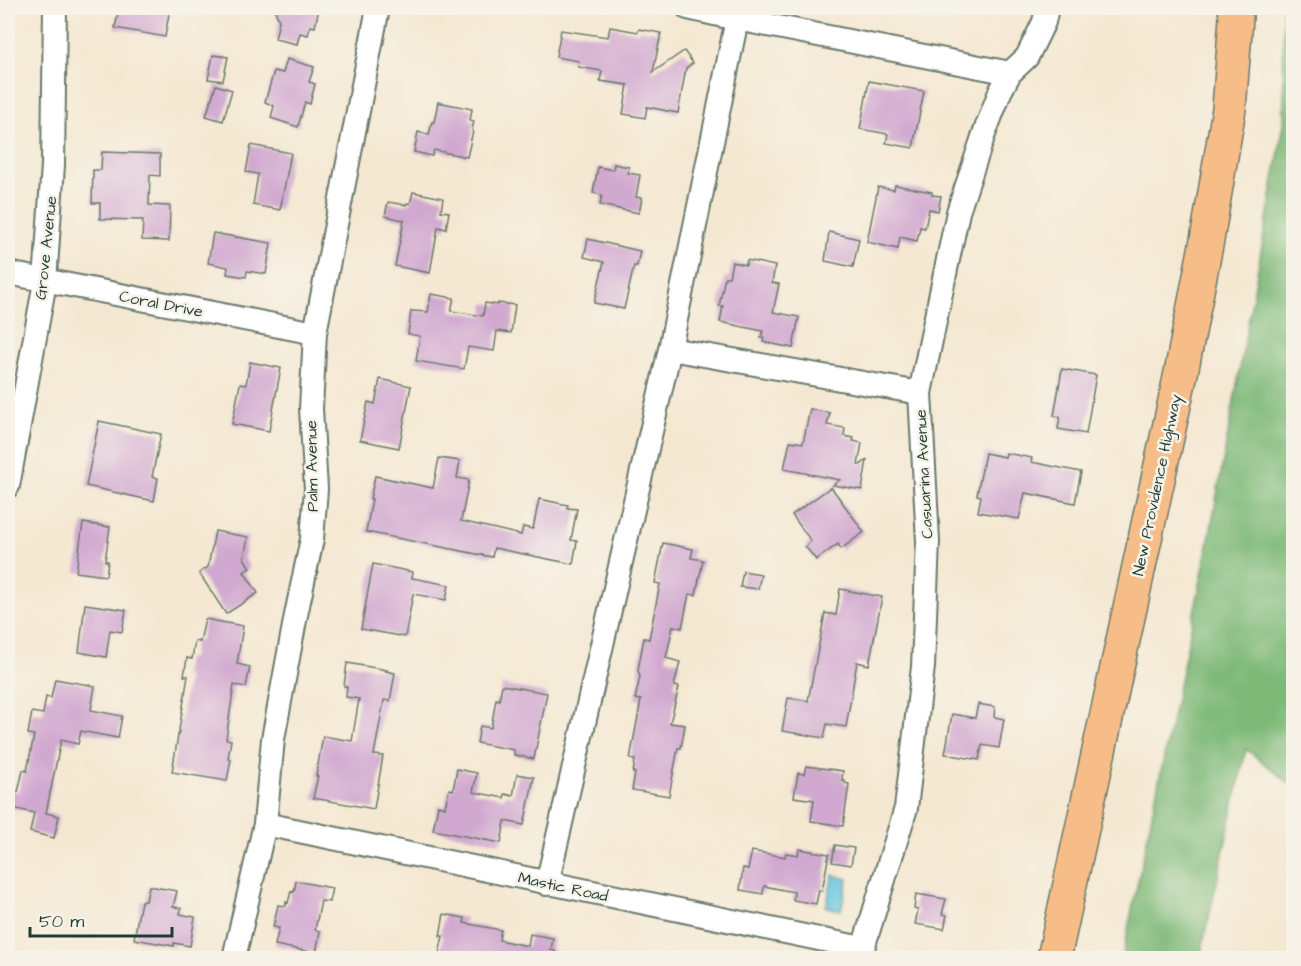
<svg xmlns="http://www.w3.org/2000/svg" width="1301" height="966" font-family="'Architects Daughter',sans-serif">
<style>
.forest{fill:#7eb978;stroke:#4e7b56;stroke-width:1.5}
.water{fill:#61c5df;stroke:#40818a;stroke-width:1.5}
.building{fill:#d1a9d0}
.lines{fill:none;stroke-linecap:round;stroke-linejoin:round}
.minor-casing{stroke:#6a796b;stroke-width:26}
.trunk-casing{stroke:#6a796b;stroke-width:36}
.minor{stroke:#fff;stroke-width:22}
.trunk{stroke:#f7bd88;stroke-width:33}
.labels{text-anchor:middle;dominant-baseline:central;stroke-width:5;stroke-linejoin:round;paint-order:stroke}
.street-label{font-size:16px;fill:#1f3d34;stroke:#f7f3e8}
</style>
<rect width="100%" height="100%" fill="#f7f3e8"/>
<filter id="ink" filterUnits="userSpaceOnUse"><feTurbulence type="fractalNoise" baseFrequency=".0167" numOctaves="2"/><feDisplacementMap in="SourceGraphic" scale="12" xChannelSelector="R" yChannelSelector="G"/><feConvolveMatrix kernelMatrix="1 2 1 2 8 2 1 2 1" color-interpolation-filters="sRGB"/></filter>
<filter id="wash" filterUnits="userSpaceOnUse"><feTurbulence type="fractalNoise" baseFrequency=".008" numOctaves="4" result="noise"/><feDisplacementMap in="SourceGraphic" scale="24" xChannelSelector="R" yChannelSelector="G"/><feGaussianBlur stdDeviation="1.35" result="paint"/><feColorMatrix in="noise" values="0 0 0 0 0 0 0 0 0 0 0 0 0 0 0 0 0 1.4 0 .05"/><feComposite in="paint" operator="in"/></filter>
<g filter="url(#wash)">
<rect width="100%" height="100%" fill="#f4e8d2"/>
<path class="forest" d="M1283,8H1294L1293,786L1246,749L1200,958H1122L1206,556L1284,124Z"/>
<path class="water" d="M833,875L848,879L841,910L826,907Z"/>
<g id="blocks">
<path class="building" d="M119,8H170L165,37L115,28Z
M274,8H319L315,27L310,26L308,35L300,33L297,44L275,39L279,21Z
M610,27L638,32L639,29L661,33L653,72L684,51L693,63L686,68L678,113L647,107L645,118L623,114L628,85L600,81L602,71L578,67L579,61L556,57L561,30L608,37Z
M213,55L228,57L223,81L208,79Z
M287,59L314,67L309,82L315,84L310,104L305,102L298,127L271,118L274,106L265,102L274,71L283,73Z
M869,81L924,91L913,148L886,143L888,134L860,129Z
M216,85L232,90L223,121L206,116Z
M438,102L472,109L470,120L474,121L472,130L473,131L467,157L434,150L432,156L414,152L418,132L429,135L432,122H434Z
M251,145L291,153L280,210L253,205L258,174L246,172Z
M102,152L160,154V176L150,175L149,205L170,206L169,241L142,240L143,220L100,219V203H92L93,170H101Z
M614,164L629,167L628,173L640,175L636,197L642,198L639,213L600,205L602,195L593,193L598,167L613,170Z
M895,185L932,192V195L941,196L938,211L929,209L925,228L920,227L917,241L900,237L898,249L867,242L878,187L894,190Z
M413,192L443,198L441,211L449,212L446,229L438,227L430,273L395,266L404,220L385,216L388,202L406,205L407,203L410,204Z
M829,232L859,239L853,267L825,261Z
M213,233L271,243L266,274L247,271L246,277L227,274L228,267L208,263Z
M588,239L640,251L637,266H634L624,309L594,303L604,262L584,257Z
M747,260L775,266L772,283L779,284L773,312L799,317L793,348L763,342L764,338H761L763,331L720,322L723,306H719L725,277H729L732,262L746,265Z
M431,294L454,298L451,311L483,316L485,303L498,305V303L515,305L511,333L497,331L494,351L468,347L464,369L416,361L420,336L408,334L411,311L428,312Z
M250,362L281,368L269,431L232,424L240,384L246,385Z
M1062,369L1096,375L1086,434L1058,429L1060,417L1054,416Z
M380,379L411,386L399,448L360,440L368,402L375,404Z
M810,409L830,413L827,425L845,428L844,436L854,438L853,441L862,443L858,465H860L867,460L862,490L833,485L840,480L784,469L790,441L803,443Z
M99,421L161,434L152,477L158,478L154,501L86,486Z
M985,453L1005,457L1006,453L1032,458L1031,462L1081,472L1075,503L1025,493L1019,519L978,512L981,496L977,495Z
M439,458L460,461L457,478L469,480L461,521L521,535L523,527L533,529L539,499L568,505L567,508L577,509L571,540L577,541L573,564L494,548L492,557L366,532L372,499H370L375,476L433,488Z
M831,487L864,532L841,549L838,544L816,560L805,546L811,541L792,515Z
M83,523L110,527L105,561H108L106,576L76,572Z
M215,531L248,537L244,558L250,568L244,572L258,593L226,614L199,573L208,567Z
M663,543L693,549L691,558L703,560L696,595L689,594L682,628L673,626L666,658L680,662L674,686L679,687L670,723L685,725L681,748H678L669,796L632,790L635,773H633L635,760L630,759L641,700L635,699L640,677L638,670L644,638L649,639L660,584L655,583Z
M373,564L413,572L412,578L449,585L446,600L413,594L405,637L361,629Z
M743,571L761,574L758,589L740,587Z
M840,589L882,597L869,665L857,662L846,727L827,724L824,738L782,731L788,698L808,701L825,613L836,615Z
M85,604L126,610L122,632L110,630L106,657L79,652Z
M205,619L243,626L237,664L250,667L246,687L234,685L226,739L231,740L228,759H231L227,781L172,772L188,676H184L187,658L192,659L195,641L200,642Z
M347,663L387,670L386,671L395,673L390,701L384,700L374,755L383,756L374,809L313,798L318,776H316L323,736L352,741L359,699L346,697L347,687L344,686Z
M55,679L95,686L91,710L122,716L118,738L81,731L78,744L61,740L46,813L59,816L54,838L30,832L34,813L8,807V789L18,792L23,770L27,771L34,735L28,734L32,712L43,714L46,697L51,698Z
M502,685L547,693L534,759L514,755V750L477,743L480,726L491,728L496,699L499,700Z
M978,704L995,707L994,717L1004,719L999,748L982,745L979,760L945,754L952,714L975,718Z
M806,766L843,771L842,780H845V783L849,784L843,826L811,821L814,800L794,797L798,773L804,774Z
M457,769L477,773L473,792L504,798L505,794L513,796L517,774L534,777L524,825L505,821L501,843L433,830L438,805L445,807L449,789L453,790Z
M835,845L854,848L851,865L832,862Z
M799,849L829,854L822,891L819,890L816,904L793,900L794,892L764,886L763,894L740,890L743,868L748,869L752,851L785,857L786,853L798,855Z
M296,881L332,888L329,902L321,901L315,930L320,931L316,953L275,945L279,928L273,927L278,905L286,906V902L288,903L291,891L294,892Z
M149,886L177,891L173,907L181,908L180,914L195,917L190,946L174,943V946L134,939L141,901H146Z
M916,894L946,899L942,914L947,915L944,929L915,924L918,910L914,909Z
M444,914L465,918L464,923L501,930L499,940L528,946L530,934L553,938L551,950L555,951L554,958H438L443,936H440Z"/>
</g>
</g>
<g filter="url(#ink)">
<use href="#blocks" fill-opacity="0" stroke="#6a796b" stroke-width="1.5"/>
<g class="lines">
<g class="minor-casing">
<path id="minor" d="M688,8L737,19L1010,73
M8,273L315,333
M670,349L920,393
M8,486L45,282L53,165L55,8
M265,824L862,948
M547,884L670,349L737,19
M234,958L265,824L273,739L296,615L312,539L316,489L311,409L315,333L378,8
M860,958L906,808L923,667L928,541L920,393L958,212L984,134L1000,92L1010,73L1027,57L1044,22L1047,8"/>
</g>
<g class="trunk-casing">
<path id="trunk" d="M1054,958L1181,373L1207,240L1229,109L1236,18L1235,8"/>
</g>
<use href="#minor" class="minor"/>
<use href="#trunk" class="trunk"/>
</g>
</g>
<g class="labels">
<g class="street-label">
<text transform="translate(46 248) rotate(-84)">Grove Avenue</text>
<text transform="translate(161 304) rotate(11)">Coral Drive</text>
<text transform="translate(312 466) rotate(-91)">Palm Avenue</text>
<text transform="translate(924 474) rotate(-93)">Casuarina Avenue</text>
<text transform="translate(1157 485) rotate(-78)">New Providence Highway</text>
<text transform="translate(563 887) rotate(12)">Mastic Road</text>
</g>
</g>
<rect width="1301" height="966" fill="none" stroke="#f7f3e8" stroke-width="30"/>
<path d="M30 927v9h142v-9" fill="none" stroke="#1f3d34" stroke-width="3"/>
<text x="39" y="927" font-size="18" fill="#1f3d34" stroke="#f7f3e8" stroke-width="4.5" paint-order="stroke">50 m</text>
</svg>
